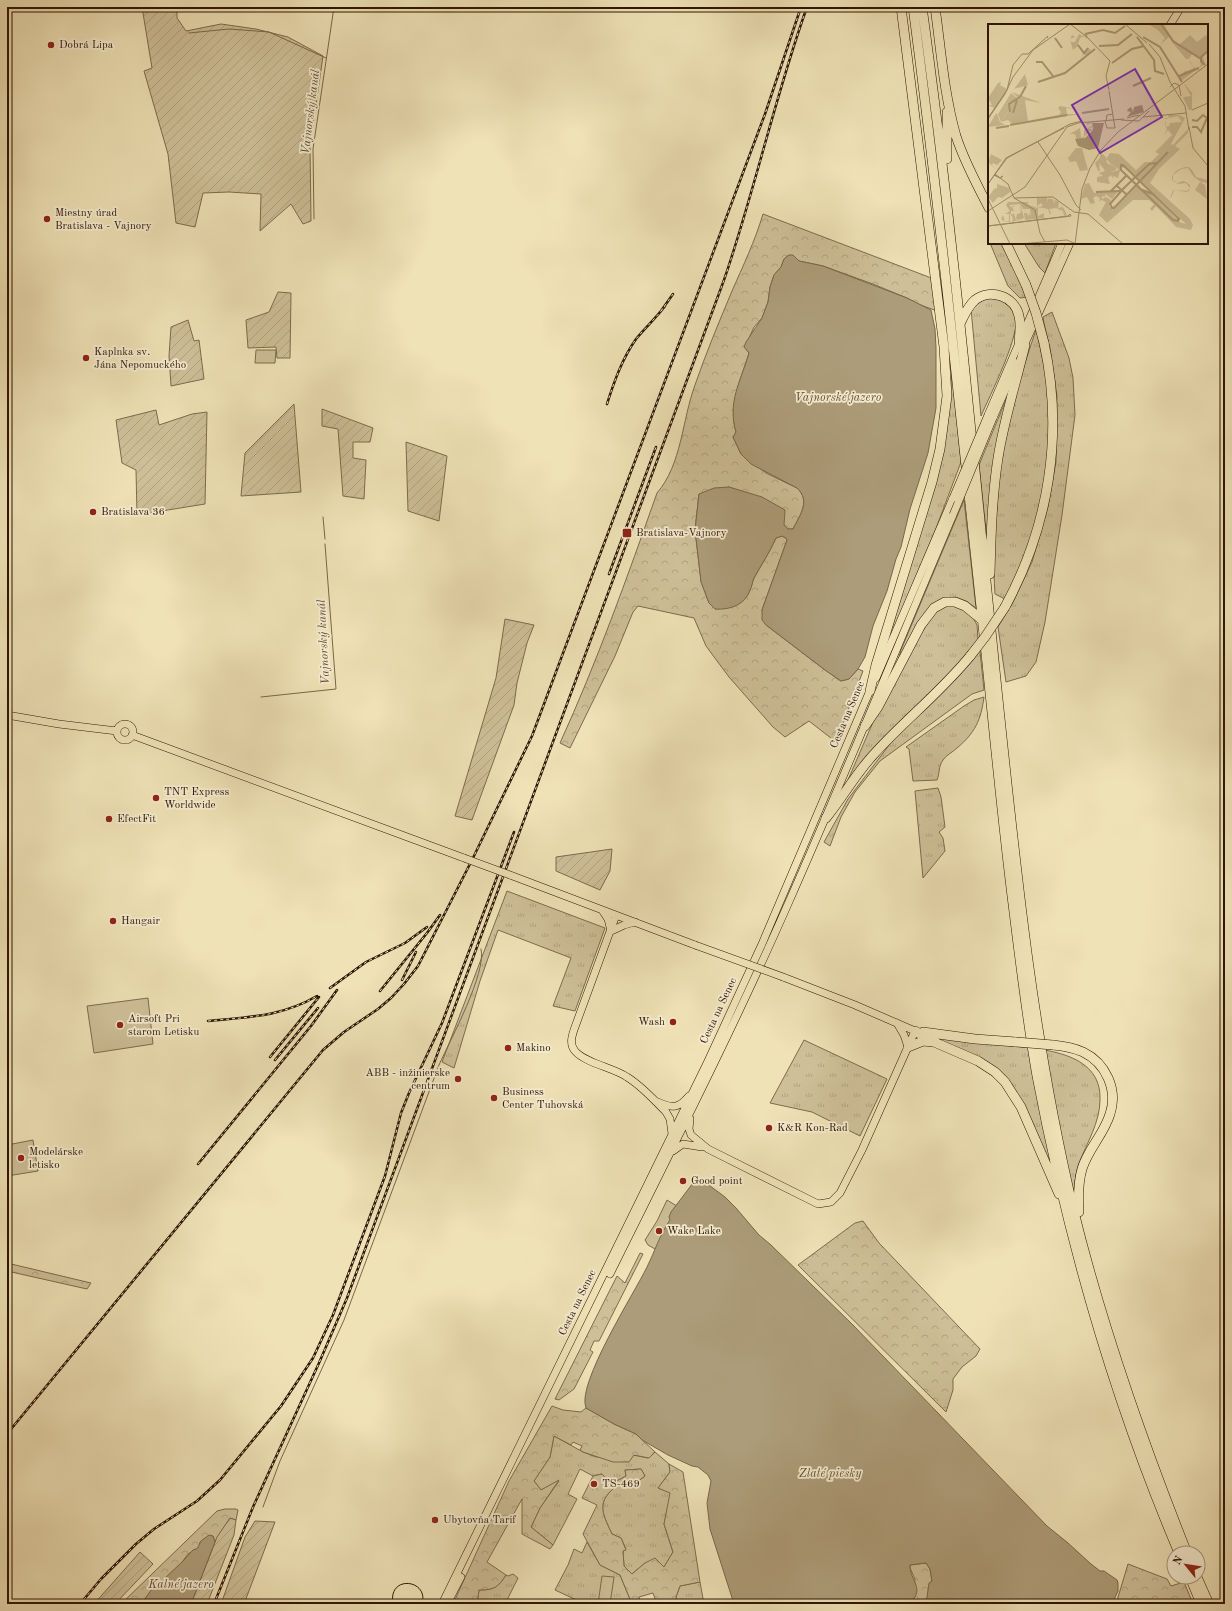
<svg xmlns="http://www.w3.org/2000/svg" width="1232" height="1611" font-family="'Old Standard TT',serif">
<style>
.grass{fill:url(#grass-tufts);stroke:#7e6a4e}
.forest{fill:url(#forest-crowns);stroke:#7e6a4e}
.garden{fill:url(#garden-furrows);stroke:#7e6a4e}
.pitch{fill:#cebf98;stroke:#7e6a4e}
.water{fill:#ad9c79;stroke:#7a664a}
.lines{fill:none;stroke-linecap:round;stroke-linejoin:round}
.stream{stroke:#7a664a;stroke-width:1}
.major-casing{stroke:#2d1503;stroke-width:8}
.highway-casing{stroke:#2d1503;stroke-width:10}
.major{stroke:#efe2b6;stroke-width:7}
.highway{stroke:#efe2b6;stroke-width:9}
.tram{stroke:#2d1503;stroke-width:1}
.rail-casing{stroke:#2d1503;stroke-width:2.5}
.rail{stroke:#f5ecd0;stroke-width:1;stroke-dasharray:3;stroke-linecap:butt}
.major-bridge-casing{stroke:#2d1503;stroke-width:8;stroke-linecap:butt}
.highway-bridge-casing{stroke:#2d1503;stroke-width:10;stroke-linecap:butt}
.major-bridge{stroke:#efe2b6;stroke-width:7}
.highway-bridge{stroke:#efe2b6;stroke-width:9}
.poi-dot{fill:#8f2418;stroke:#f5ecd0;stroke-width:1.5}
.labels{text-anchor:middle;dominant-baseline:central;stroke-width:3.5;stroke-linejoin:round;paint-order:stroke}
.poi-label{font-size:11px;fill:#2d1503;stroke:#f5ecd0;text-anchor:start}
.street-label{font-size:11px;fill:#2d1503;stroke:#f5ecd0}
.water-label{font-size:12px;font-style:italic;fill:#604b32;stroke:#f5ecd0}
.inset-river{fill:none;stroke:#ad9c79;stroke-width:2}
.inset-road{fill:none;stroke:#a1906e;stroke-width:1}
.view{fill:#7b2cbf;fill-opacity:0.15;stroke:#7b2cbf;stroke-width:2}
.inset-edge{fill:none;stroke:#2d1503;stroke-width:2}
</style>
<defs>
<pattern id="grass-tufts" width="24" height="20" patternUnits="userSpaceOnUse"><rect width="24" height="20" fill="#cebf98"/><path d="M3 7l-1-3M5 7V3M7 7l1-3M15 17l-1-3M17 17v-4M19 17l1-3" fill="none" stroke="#b1a381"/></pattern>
<pattern id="forest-crowns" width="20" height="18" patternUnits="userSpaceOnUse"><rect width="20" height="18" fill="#cebf98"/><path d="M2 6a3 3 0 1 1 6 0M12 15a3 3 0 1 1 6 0" fill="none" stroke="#b1a381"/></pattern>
<pattern id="garden-furrows" width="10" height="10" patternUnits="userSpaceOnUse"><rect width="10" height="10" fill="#cebf98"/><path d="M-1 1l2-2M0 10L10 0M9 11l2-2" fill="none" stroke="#b1a381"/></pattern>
</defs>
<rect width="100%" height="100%" fill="#efe2b6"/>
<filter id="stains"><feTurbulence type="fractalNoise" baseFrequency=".005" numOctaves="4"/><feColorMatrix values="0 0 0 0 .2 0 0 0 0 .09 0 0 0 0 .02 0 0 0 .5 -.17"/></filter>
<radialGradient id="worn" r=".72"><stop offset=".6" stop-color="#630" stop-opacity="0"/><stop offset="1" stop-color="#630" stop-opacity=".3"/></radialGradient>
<path class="grass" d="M990,243H1001L1010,260L1027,297L1020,298L1008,286Z
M1024,243H1056L1045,273L1039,267Z
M1000,298C1006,302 1012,307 1015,314C1023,331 989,397 981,416L971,309L979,299Z
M1052,312L1069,358L1073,378L1075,415L1062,515L1045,622L1036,662L1026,676L1006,682L998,627L1013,602L1032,562L1048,507L1056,462L1057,396L1050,348L1044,323L1043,317Z
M1036,330C1042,355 1048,382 1049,408C1052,451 1045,496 1032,538C1025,559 1014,579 1005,599L995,594C993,565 994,537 997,508C998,493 998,478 1001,463C1008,417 1021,373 1036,330Z
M952,372L961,462L935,531L887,645L948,420Z
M1012,385L1001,426L991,477L987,539L979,465Z
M964,500L976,608L966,601L955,597L939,600L929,608L897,664L901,650Z
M951,604L963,607L971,614L977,625L978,639L967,657L848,780L873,722L913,647L935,611Z
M980,651L984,690L972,694L880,761L855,792L841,817L830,846L824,842L848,799L893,740Z
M984,697C981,720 975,733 957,748C953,752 946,755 943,760C938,767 940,773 937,780L913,781L909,749L906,747L964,706L974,700Z
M938,788L941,797L945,827L939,832L943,838L945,851L923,878L915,791Z
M507,891L605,928L575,1011L553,1006L571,958L498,930L480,981L454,1068L442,1062Z
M934,1037C957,1040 980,1042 1003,1045C1038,1049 1102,1050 1100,1100C1100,1122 1087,1143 1079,1163C1076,1171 1075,1181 1074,1190L1051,1169L1014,1090Z
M804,1040L887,1079L860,1136L812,1112L770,1103Z
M554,1436L583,1452L596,1457L633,1455L648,1458L655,1452L669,1464L670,1472L658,1488L671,1493L664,1524L673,1552L664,1567L645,1563L632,1574L624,1566L623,1551L626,1549L621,1538L612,1534C601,1511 596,1501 619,1484L630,1487L645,1476L641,1469L625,1470L626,1476L611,1484L602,1474L593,1476L580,1469L568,1494L577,1499L553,1545L531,1527L540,1508L559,1481L541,1490L534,1481L550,1457Z
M587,1542L600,1565L620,1575L632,1604H585L555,1590L568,1565L574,1549L582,1553Z
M513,1574L518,1578L505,1604H477L479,1590C495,1590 498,1587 506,1575L508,1576Z
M700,1582L704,1604H676V1597L680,1586Z"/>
<path class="forest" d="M763,214L934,279L937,311L918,304L907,298L873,284L823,266L799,261L789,255L784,259L781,267L774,275L770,287L768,302L762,318L754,327L745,347L749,353C741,379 728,405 736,432L733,437L741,454L766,473L797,488C811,501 800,515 793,529H788L739,491L729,487L699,494L695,530L701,581L709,603L715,609C730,608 744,606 750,590C752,586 752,582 754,578C761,565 770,552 776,538L782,536L786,538L787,540L762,610L766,625L825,670L841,681L849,679L858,669L863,671L836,742L809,721L785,737L773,727L729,677L706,646L694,618L638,606L633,612L615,656L570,748L560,743C597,662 627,578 657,493C682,464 682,420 695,385C706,353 719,322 732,291C743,266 755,241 763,214Z
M863,1221L879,1243L980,1349L976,1356L962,1367L953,1379V1390L946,1412L798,1265L855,1223Z
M640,1253L643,1254L599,1341H594L590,1350L593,1352L574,1389L559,1400L555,1399L617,1276L625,1283Z
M7,1263L91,1283L87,1289L7,1271Z
M552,1406L563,1410L581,1412L586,1408L614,1424L636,1434L655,1452L649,1458L634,1455L629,1462H613L583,1452L580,1450L582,1446L573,1442L571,1445L554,1436L550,1457L534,1481L541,1490L559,1480L540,1508L531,1527L553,1545L550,1549L522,1534V1499L487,1562L506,1575C498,1587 495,1590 479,1590L477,1604H453L509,1481Z
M669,1464L683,1472L700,1582L680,1586L676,1597V1604H657L653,1593L639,1597L641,1604H632L620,1575L600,1565L583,1534L597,1505L582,1498L593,1476L602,1474L611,1484L626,1476L625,1470L641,1469L645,1476L630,1487L619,1484C596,1501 601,1511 612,1534L621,1538L626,1550L623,1551L624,1566L632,1574L645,1563L655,1558L664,1567L673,1552L664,1524L670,1493L658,1488L670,1472Z
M225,1509H236L238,1510L236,1520L230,1518L215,1542L213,1536L200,1542V1546L196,1549L188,1554L165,1586L141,1604H121L217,1511Z
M926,1563L930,1569L932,1581L926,1604H907L913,1600L915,1579L910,1568V1565Z
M1128,1564L1167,1579L1171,1586L1184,1582L1193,1604H1116Z"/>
<path class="garden" d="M142,7H177V18L186,31L221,24L256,29L288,37L323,56L310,146L311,221L303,224L291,204L260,231L261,194L229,192L203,193L195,227L176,223L168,154L144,71L152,68Z
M278,292L291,293L290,358H277L276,347L248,348L246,320L269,312Z
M188,320L194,341L199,340L204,379L171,386L169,356L171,327Z
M294,404L301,492L241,496L245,453Z
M322,409L373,428L370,442H353V458L366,460L364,499L343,496L338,429L322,426Z
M156,410L159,425L192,414L207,412L205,504L137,515L136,470L122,463L116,420Z
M406,442L447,456L439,521L408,511Z
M505,619L534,625L527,643L517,683L514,705L472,820L455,816L496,678Z
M612,849L610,871L600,890L556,871V857Z
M230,1518L236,1520L234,1535L207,1604H191L217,1537Z
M255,1521L275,1522L244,1604H221L245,1537Z
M140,1552L153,1564L115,1604H94Z"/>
<path class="pitch" d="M256,350H276L275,363H255Z
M148,998L153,1044L94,1053L87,1006Z
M33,1140L38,1171L7,1176V1145Z
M667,1200L680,1208L655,1249L648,1245L645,1240L657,1221Z
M602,1576L614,1577L610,1604H598Z"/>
<path class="water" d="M789,255H793L799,261L823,266L907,298L931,310L935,329L936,348V408L928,453L910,509L901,547L896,559L887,591L873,626L865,657L858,669L849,679L841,681L825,670L766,625L762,620V610L787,540L786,538L782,536L776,538C770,552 761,565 754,578C752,582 752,587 750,590C745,605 730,610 715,609L709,603L701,582L699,564L695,530L699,494L714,488L729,487L762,497L785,510L784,525L788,529H793C800,515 811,501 797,488L751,464L741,454L733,437L736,432C727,402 741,381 749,353L744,347L746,342L762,318L768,302L770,287L774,275L781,267L784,259Z
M696,1179L702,1180L725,1197L736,1208L759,1235L771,1245L853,1325L1047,1526L1068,1543L1091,1564L1100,1571H1104L1117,1580L1118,1583V1591L1112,1604H926L929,1583L932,1581L930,1569L926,1563L910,1565C909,1580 928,1591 907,1604H734L710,1529L707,1503L711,1481L708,1475L698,1467L692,1466L668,1455L642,1440L636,1434L614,1424L586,1408C576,1384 635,1292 647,1267C655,1251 660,1234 670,1220L669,1217L671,1212Z
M209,1535L213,1536L215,1542L191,1604H141L155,1585L161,1589L165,1586L162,1581L184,1560L193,1550C199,1549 198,1546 201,1541C203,1539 207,1537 209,1535Z"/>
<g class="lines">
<path class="stream" d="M189,33L229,29L269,32L326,58
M314,219L313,149L334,7
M323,517L325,539
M261,697L336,689L325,544
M263,1507L280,1461L344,1320L439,1065C450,1040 487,973 481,949"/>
<g class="major-casing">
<path id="major" d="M1170,25L1181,7
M1023,348L1070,243
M988,415L1062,243
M993,418L1017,363
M876,678L953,498
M7,715L59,724L117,731
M117 732a8 8 0 1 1 16 0a8 8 0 1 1-16 0Z
M132,735L464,858
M510,875L695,945
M602,910L608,919L611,931
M616,915L575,1027C572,1035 569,1044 575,1051C585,1063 614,1068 627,1077C642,1086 654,1100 666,1112L670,1119L672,1134
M611,931L624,925L635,922
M897,1023L904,1035L908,1047
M658,1102C673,1109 679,1108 689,1096
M690,1119L689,1129L691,1135L708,1149L818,1204L831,1202L840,1193L862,1150L915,1031L855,1005L783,977
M673,1151L683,1144L702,1147
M610,1274C671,1151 733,1029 788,904C845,775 898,645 953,515
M442,1604L708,1061L762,944L871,688
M447,1604L461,1577"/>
</g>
<g class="highway-casing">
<path id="highway" d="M913,7C941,219 962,432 985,644C994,731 1002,817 1013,904C1020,961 1027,1019 1037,1076C1068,1239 1114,1400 1179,1553
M922,7C954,237 974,468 998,699C1016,870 1033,1040 1073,1208C1102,1326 1142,1440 1187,1553
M935,7C941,50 944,94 956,136C964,161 977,185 989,208
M947,159V112
M1006,243L1026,285
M960,324C964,316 967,307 975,300C990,288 1015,296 1019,316C1021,324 1020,333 1019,341
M990,574C991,535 992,497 998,458C1004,420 1016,382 1025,345
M1005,607C1049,526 1064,434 1044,343
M870,691L876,665L932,482L940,449L947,396L944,347L901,7
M865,726L878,707L921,625L934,608L945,602H955L965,606L982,620
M826,818C843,797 856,773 875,753C906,719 942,691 971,655
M915,1031L934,1042L978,1061L995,1072L1005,1082L1021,1107L1059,1194
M923,1032L975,1039L1016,1042
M1053,1045C1063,1046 1074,1048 1083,1052C1106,1063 1118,1090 1110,1114C1104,1134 1088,1149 1082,1169C1078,1183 1078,1197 1079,1212
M908,1047L923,1041L933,1042
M1190,1577L1201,1604
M1197,1577L1209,1604"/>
</g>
<use href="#major" class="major"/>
<use href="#highway" class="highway"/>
<path class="tram" d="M393,1604C387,1574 430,1579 422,1604"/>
<g class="rail-casing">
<path id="rail" d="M661,311L673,294
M607,404C614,382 622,359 636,339C645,328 656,318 665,306
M609,574L656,447
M402,980L416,952
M330,988L366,962L405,943L427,927
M380,991L427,933L440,915
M208,1021C248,1017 281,1017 317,996
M270,1057L319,997
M275,1060L318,1008
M198,1164L311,1026L337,990
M7,1434L323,1050L344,1032L378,1009L391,998L404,984L418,966L473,858L532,736L765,114L801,7
M80,1604L101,1579L136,1544L154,1529L197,1501L220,1480L281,1406L313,1358L333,1315L385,1176L401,1113L409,1093L442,1023L514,832
M214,1604L253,1507L319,1363L347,1298L724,280C755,190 775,96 807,7"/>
</g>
<use href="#rail" class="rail"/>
<g class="major-bridge-casing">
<path id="major-bridge" d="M953,498L988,415
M953,515L993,418
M464,858L510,875
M695,945L783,977"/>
</g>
<g class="highway-bridge-casing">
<path id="highway-bridge" d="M1026,285L1036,313L1044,343
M971,655L985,637L1005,607
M1016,1042L1053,1045"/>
</g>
<use href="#major-bridge" class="major-bridge"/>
<use href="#highway-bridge" class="highway-bridge"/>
</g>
<g class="poi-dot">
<circle cx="51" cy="45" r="4"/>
<circle cx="47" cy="219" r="4"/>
<circle cx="86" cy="358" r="4"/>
<circle cx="93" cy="512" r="4"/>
<rect x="622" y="528" width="10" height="10" rx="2"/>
<circle cx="156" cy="798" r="4"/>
<circle cx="109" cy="819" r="4"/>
<circle cx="113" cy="921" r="4"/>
<circle cx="673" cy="1022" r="4"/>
<circle cx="120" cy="1025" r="4"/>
<circle cx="508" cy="1048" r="4"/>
<circle cx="458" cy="1079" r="4"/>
<circle cx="494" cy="1098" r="4"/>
<circle cx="769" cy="1128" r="4"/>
<circle cx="21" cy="1158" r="4"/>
<circle cx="683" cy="1181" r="4"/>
<circle cx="659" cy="1231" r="4"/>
<circle cx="594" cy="1484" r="4"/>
<circle cx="435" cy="1520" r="4"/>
</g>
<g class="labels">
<g class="poi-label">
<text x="59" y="45">Dobrá Lipa</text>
<text x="55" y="213">Miestny úrad<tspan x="55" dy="13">Bratislava - Vajnory</tspan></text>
<text x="94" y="352">Kaplnka sv.<tspan x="94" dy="13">Jána Nepomuckého</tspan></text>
<text x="101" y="512">Bratislava 36</text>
<text x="636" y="533">Bratislava-Vajnory</text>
<text x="164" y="792">TNT Express<tspan x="164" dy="13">Worldwide</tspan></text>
<text x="117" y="819">EfectFit</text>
<text x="121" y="921">Hangair</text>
<text x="128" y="1019">Airsoft Pri<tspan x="128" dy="13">starom Letisku</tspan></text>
<text x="665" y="1022" text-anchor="end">Wash</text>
<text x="516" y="1048">Makino</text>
<text x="450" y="1073" text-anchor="end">ABB - inžinierske<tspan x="450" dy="13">centrum</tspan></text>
<text x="502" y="1092">Business<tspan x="502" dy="13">Center Tuhovská</tspan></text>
<text x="777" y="1128">K&amp;R Kon-Rad</text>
<text x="29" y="1152">Modelárske<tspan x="29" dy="13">letisko</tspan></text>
<text x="691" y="1181">Good point</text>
<text x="667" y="1231">Wake Lake</text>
<text x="602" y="1484">TS-469</text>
<text x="443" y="1520">Ubytovňa Tarif</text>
</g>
<g class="street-label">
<text transform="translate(848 715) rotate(-67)">Cesta na Senec</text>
<text transform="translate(719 1011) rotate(-65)">Cesta na Senec</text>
<text transform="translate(578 1303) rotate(-64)">Cesta na Senec</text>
</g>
<g class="water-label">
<text transform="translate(311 112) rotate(-83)">Vajnorský kanál</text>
<text x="838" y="398">Vajnorské jazero</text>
<text transform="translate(324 642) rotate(-93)">Vajnorský kanál</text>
<text x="830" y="1474">Zlaté piesky</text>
<text x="181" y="1585">Kalné jazero</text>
</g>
</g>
<g transform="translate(988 24)">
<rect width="220" height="220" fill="#efe2b6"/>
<path d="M202,11L209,18L218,11L220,14V26L211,34L191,21ZM175,27L191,53L197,47L208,46L193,57ZM23,56L17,70L0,95L6,84L0,81H4L0,74L10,59L8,60L13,58L12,61L19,65ZM195,58L204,69V86H201L195,73L203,72ZM23,69L30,75L21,80V86L13,98L10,90ZM180,91H191L197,94L183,120L185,121L200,105V109L187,122L192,125L171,145L162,159L202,195L205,201L203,206L188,203L168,182L164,187L162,185L166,180L161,176H145L119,199L111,191L118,178L113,176L111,178L112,174L108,172L105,174L107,179L103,180L99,173L93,175L97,160L101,159L106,169L130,167L124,175L117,170V173L114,172V175L118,173L123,176L121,182L125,186L149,162L185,196L198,200L153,157L180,127L166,141L160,139L148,152L134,139L130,154L125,152V155L123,151L120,154L122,160L109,158V153L115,152L111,149L117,147L119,149L116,146L122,144L123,148L131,146L118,135L122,129L131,130L148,146L157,138H163L171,130L167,128L184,111L180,106L176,111L179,105L177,101V94H179L180,95H177L178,103L181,102L182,99L194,98L190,92L181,94ZM3,130L14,136L9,141L5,139L4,141L9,146L0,138ZM161,140L166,141L152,156L148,152ZM212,158L217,161L219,175L207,166ZM154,165L162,168L191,197L185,196Z" fill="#cebf98"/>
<path d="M160,0L176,1L186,17L212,34L220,26L215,33L217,40L209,45L199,47L206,44L201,35H198L184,18L182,12L172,21L177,14L170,6ZM204,30L212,35L213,41L211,43L207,44L203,40L201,35ZM112,7L100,9L99,15L96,12L92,14L90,20L96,28L100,24L103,26L100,30L106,26L94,35L98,32L96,30L92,35L96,29L90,22L85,26L82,16L84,11L87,13L82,15L83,18H87L91,10L94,12L102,8ZM105,98V103L100,105H105L94,115L89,116L87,110H82L92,104L93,114L96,112V106L104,102L103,99L99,101V99H94L111,98H112ZM112,128L118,133L119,139L124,142L119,136L128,144V146L119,149L111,139L112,148L109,145L112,152L107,139L112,134ZM197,143H201L204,146L208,153L220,156V159L213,158L206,153L200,144L193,145L185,151V156L189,159L195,157L198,158L202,161V164L201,167L198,168L186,166L184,172L182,174L185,166L199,167L202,164L198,159L190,160L185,157L184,155V152L187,148L191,145ZM49,173L53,174L51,178L53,173L59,174L60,179V175H65L66,180L67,176L71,178L70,184L74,183L75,186L74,181L79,191L76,192L75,187L68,184L61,185L63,189L62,191L60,185L50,183V192L56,189V194L37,196L36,189H39L40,193L41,189L43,192L42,185H35L32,180L36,194L24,198L25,194L22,189V198H17L13,195L15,191L17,198L21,197V190H17L22,187L18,181L20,178H41L39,180L49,184V183L55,182L53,179L49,182ZM32,180L33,189L29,190L28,195H30L28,196L26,190H23V187H26L24,183H26V182L22,183V181Z" fill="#cebf98" fill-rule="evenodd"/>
<path d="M37,50L40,61L26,65ZM24,68L53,79L37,76L40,97L24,100L20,96L13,98L21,86V80L31,75ZM72,82L89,85L78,84L79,90H94L41,97L71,91L73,88L70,84ZM9,89L12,98L17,101L0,103L7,91L0,98ZM88,124H94L100,146L92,147L88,137L82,138L80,134Z" fill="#cebf98"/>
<path d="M9,160L21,164L22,168L14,174L10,173L5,179L0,173L7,164L9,165Z" fill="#cebf98"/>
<path d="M154,81L156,88L139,93L143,88L139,87L140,85L143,83L145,88L146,83ZM105,99H116L110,124L101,126L90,122L87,115L97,114L105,106Z" fill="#ad9c79"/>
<path class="inset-river" d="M173,0L185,17L213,35M97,10L115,6L127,9L137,2M149,13L166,36L167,47L176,50M155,13L172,23L194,58M67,14L74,24M90,21L96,29L100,24M111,22L130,21L144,10M48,38H54L65,52M124,39L144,25L156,22M217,41L213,37V33L220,27M191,52L211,44M50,58L77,49L107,25M145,62L163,54M32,73L38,62M22,88L21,80L32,73M25,89L29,76M94,89L121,85M22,101L79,91M204,103H209L213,108L219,94L215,91L209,97L204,96M8,104L21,102M134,140L192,196M137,143L133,141V146L185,196L190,197V193M129,162L138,170M152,165L167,171M123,167L138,152M108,168L132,167M127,183L124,184L122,180L135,165L161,140L169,139M125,185L180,128"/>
<path class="inset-road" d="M82,0L99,13L122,37L118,52L121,66M137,0L159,19M161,20L172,33L182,58L197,82L201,106M182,63L186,59L191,61L193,72M204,86L220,79M155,93L198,89M0,94L19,66L25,41L34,30H40L60,12L59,14M139,94L151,91M0,95L17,70L25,53L45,26L82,0M133,96L151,97L161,87M117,97L119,104H127L121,67M118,97L119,91L125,90M201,103L205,124L220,142M50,118L72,151L88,181L93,186M7,150L20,160L26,174L47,186L52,209L57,218M6,151H7L12,154L15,152L12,154ZM0,160L18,134L76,104M0,160L19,134L82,100L94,97H92M26,174L65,173L86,188L100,190L135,220M0,175L22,220M0,187L37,163L79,103L90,99L136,95M82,190L83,192L0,202L80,192ZM31,220L79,216L88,220M87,220L94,165L102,144L113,126L130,108L220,40"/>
<path class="view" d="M147,45L174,93L112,129L84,81Z"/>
<rect width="220" height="220" class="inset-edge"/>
</g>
<rect width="1232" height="1611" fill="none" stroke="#efe2b6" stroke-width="24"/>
<rect x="8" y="8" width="1216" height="1595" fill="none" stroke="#2d1503" stroke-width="2"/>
<rect x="12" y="12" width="1208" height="1587" fill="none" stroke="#2d1503"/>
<g transform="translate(1186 1565) rotate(300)"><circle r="19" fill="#f5ecd0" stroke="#a5967e"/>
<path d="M0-3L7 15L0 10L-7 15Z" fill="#8f2418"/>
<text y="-6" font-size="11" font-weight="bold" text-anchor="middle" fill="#2d1503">N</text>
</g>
<rect width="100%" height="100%" filter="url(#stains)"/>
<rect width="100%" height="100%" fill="url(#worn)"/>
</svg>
